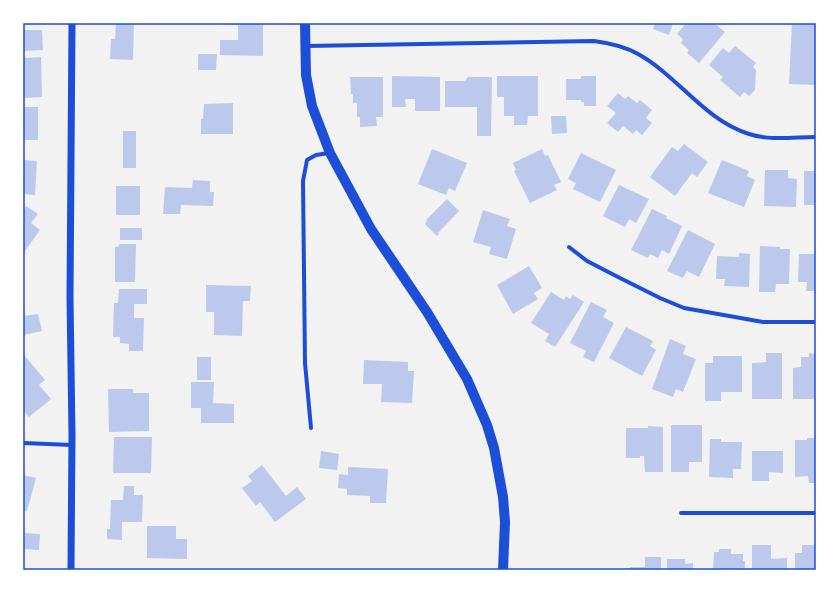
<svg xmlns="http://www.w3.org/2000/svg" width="839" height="593" font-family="'DejaVu Sans',sans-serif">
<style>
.building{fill:#bdc9ec}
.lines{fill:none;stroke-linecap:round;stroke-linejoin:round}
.minor{stroke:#1d4ed8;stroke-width:4}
.tertiary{stroke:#1d4ed8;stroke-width:7}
.primary{stroke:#1d4ed8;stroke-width:10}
.neatline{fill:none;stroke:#1d4ed8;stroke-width:1.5}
</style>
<rect width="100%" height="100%" fill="#f2f2f2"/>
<path class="building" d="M116,23H134L133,60L110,59L111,39H115Z
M220,23H263V56L220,55V40H238V25L219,24Z
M655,23H673L669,35L653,29Z
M686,23H714L725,32L699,63L687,53L689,50L681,43L683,39L677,34Z
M792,23H816V85L789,84Z
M23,30H42L43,50L23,51Z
M735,46L756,63L753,67L756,70L755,90L749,96L744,92L740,97L720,80L723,77L709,65L723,48L729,53Z
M198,54H217L216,70H198Z
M41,57L42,97L23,98V58Z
M392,76L440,77V111H415V99H405L406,107H392Z
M497,76H538V116H528L527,125H514V116H504V97H497Z
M581,76H596V106H584V102H581V100H566V79H581Z
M350,77H383V117H376L377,126L360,127V117H357V103H353V94H351Z
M468,77H492L491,136H477V107H445V81H465Z
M618,93L625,99L628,96L637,103L640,100L652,110L646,118L652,123L642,135L636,130L633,134L623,126L618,132L607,123L616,113L607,106Z
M233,103V134H201V119H203L204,104Z
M23,107H38V140H23Z
M551,116H566L567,133L552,134Z
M123,131H136V168H123Z
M684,144L708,162L697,177L692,173L675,196L650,177L672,147L678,151Z
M432,149L467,163L455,191L449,188L446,195L418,184Z
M542,149L545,156L548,155L561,182L554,185L557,190L530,203L514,171L516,170L513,163Z
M581,153L616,170L600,202L573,189L576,183L568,179Z
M23,160L37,161L35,195L23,194Z
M722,160L749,171L747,176L755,180L744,207L708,193Z
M765,170H788V178L797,179L796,207L764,206Z
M804,171H816V205H804Z
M193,180L210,181V192H214L213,206L181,205L180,214H163L165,187L192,188Z
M619,185L649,199L636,223L629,219L625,227L603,216Z
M116,186H140V215H116Z
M447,199L459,211L438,233L439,234L437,236L425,224L427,221L426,220Z
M26,206L38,214L31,223L40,230L25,251L23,250V210Z
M652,209L667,216L666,218L682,226L669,254L662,250L658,258L650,254L648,258L631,250Z
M483,210L510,219L507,226L516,229L507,259L489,254L491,247L473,242Z
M120,228H142V240H120Z
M688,230L715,244L699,277L687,271L683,278L667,271Z
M119,244H136L135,282H115V247L119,246Z
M760,246L780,247V249H790L789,284H776L775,292H759Z
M739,253L750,254L749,287L724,286L725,279H716L717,256L739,257Z
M799,254H816V291H806L807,282H798Z
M529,266L542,288L534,293L538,299L513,314L497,285Z
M206,285L251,286L250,301H243L242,336L214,335V312H206Z
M119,289H147V304H134V318H144L143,351H129V344L120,343V337H113L114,303H118Z
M551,292L564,300L566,296L570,299L573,295L584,302L555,347L545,341L549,334L531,323Z
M591,302L607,310L603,317L614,323L594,362L583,357L586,351L570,343Z
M38,314L42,331L23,335V316Z
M626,327L653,341L650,346L656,350L642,376L609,358Z
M670,339L686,346L683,354L696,359L683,392L676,389L673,397L652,389Z
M766,353H782V399H752V363L766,362Z
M809,353L816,354V399H793V368L801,367V357H809Z
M24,355L45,380L39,385L51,399L29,417L23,410V356Z
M713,356H742V392H721V401H705V363H713Z
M197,357H211V380H197Z
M364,360L408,362V371H414L412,403L381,402L382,384H363Z
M191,382H214L213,403L234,404V423H201V408H191Z
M108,389H133V393H149V431L109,432Z
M671,425H702V462H689V472H671Z
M648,426L663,427V472H645L644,456H640V458H626V428H648Z
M114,437H152L151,473H113Z
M807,438H816V483H809L808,476L795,477V440H807Z
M710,439H721V442H742L741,469H733V478L709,477Z
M321,451L339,454L337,470L319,468Z
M752,451H783V473L769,472V481H752Z
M262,465L286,496L297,487L306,499L275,522L260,502L256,506L242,488L252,481L248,476Z
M348,467L388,469L386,503H370V496L347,495V489L338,488L339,474L348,475Z
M23,475L36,478L27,511L23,510Z
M124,486H134V495H143L142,522H122V540L107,539V529H110L111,500H123Z
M147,526H176V539H187V559L147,558Z
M25,533L40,534L39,550L24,549Z
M752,545H771V559L787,558V570H752Z
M802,545H816V570H795V553H802Z
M719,549H731V554H743V561H745V570H713L714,552H719Z
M645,557H661V570H630V567H645Z
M667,559H685V564L693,563V570H667Z"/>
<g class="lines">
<path class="minor" d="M306,46L594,41C609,43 624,46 638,54C678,76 704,120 749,134C770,141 794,137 816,137
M569,247L587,261L618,277L660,298L684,308L763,322H816
M311,428L305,363L303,181L307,160L316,155L329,153
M23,443L72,445
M681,513H816"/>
<path class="tertiary" d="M71,570L72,435L70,297L72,23"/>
<path class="primary" d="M305,23L306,75L312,106L330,153L371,229L427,312L467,379L487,425L494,448L503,497L505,522L503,570"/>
</g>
<rect width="839" height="593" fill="none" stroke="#ffffff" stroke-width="48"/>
<rect x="24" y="24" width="791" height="545" class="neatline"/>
</svg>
